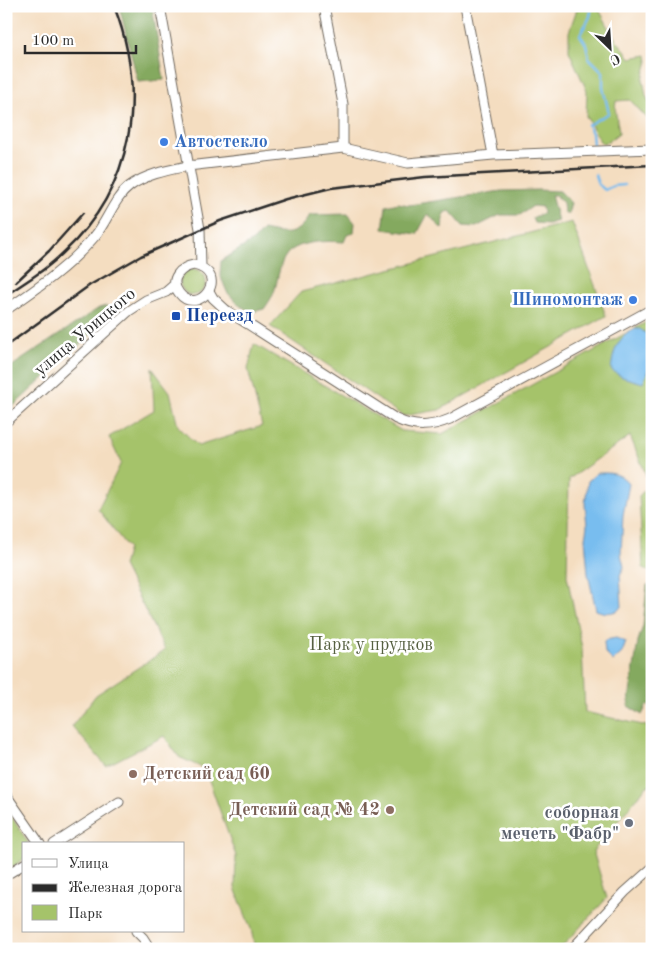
<svg xmlns="http://www.w3.org/2000/svg" width="658" height="955" font-family="'Old Standard TT',serif">
<style>
.green{fill:#a5c36a;stroke:#68774a}
.forest{fill:#84a95e;stroke:#586a44}
.water{fill:#78bdef;stroke:#52748d}
.lines{fill:none;stroke-linecap:round;stroke-linejoin:round}
.stream{stroke:#78bdef;stroke-width:2.5}
.minor-casing{stroke:#71695f;stroke-width:11}
.minor{stroke:#fff;stroke-width:9}
.rail{stroke:#2b2b2b;stroke-width:2.5}
.shop-dot{fill:#3f7fe0;stroke:#fff;stroke-width:2}
.transit-dot{fill:#1a4fb4;stroke:#fff;stroke-width:2}
.education-dot{fill:#8d6e63;stroke:#fff;stroke-width:2}
.worship-dot{fill:#6b7280;stroke:#fff;stroke-width:2}
.labels{text-anchor:middle;dominant-baseline:central;stroke-width:5;stroke-linejoin:round;paint-order:stroke}
.shop-label{font-size:18px;font-weight:bold;fill:#366cbe;stroke:#fff;text-anchor:start}
.transit-label{font-size:18px;font-weight:bold;fill:#164399;stroke:#fff;text-anchor:start}
.street-label{font-size:18px;fill:#2b2b2b;stroke:#fff}
.park-label{font-size:18px;fill:#566041;stroke:#fff}
.education-label{font-size:18px;font-weight:bold;fill:#785e54;stroke:#fff;text-anchor:start}
.worship-label{font-size:18px;font-weight:bold;fill:#5b616d;stroke:#fff;text-anchor:end}
</style>
<rect width="100%" height="100%" fill="#fff"/>
<filter id="ink" filterUnits="userSpaceOnUse"><feTurbulence type="fractalNoise" baseFrequency=".02" numOctaves="2"/><feDisplacementMap in="SourceGraphic" scale="10" xChannelSelector="R" yChannelSelector="G"/><feConvolveMatrix kernelMatrix="1 2 1 2 8 2 1 2 1" color-interpolation-filters="sRGB"/></filter>
<filter id="wash" filterUnits="userSpaceOnUse"><feTurbulence type="fractalNoise" baseFrequency=".0096" numOctaves="4" result="noise"/><feDisplacementMap in="SourceGraphic" scale="20" xChannelSelector="R" yChannelSelector="G"/><feGaussianBlur stdDeviation="1.12" result="paint"/><feColorMatrix in="noise" values="0 0 0 0 0 0 0 0 0 0 0 0 0 0 0 0 0 1.4 0 .05"/><feComposite in="paint" operator="in"/></filter>
<g filter="url(#wash)">
<rect width="100%" height="100%" fill="#f4ddc0"/>
<path class="green" d="M578,6H597L616,40L625,50L630,58L647,55L648,61L643,79L646,96L652,107V118L648,119L630,100L616,101C614,113 618,121 619,133L607,142L601,143L586,116L587,91L569,51V32Z
M572,222L606,316L439,410L403,416L270,326L301,292Z
M180 282a13 13 0 1 1 26 0a13 13 0 1 1-26 0Z
M652,319V573L643,568L639,496L650,484L630,436L569,479L567,576L582,648L585,712L647,726L652,743V785L647,786L593,851L607,898L560,949H255L251,929L235,888L236,856L205,769L179,757L164,736L106,766L72,726L96,695L165,650L123,566L128,548L98,509L121,463L109,437L154,410L152,368L170,392L178,426L198,446L262,426L248,369L254,344L402,431L442,434Z
M6,808L29,844H24V859L6,871Z"/>
<path class="forest" d="M119,6H152L164,80L138,82Z
M538,190L560,191L571,203L568,215L564,213L563,203L556,195H551L558,221L548,224L534,223L532,218L543,213L542,207L533,206L520,215H500L476,227L463,226L450,211L444,213L442,229L428,214L417,234L383,229L386,206L398,203L409,205L501,191Z
M348,214L355,223L354,233L347,235L344,242C327,241 300,240 287,254C278,265 278,283 273,295C270,300 267,305 264,309L252,312L240,306L227,292L220,275L221,261L254,240L263,230C287,235 296,237 310,215Z
M106,306L116,310L114,313L6,413V370L99,308Z
M652,584V707L647,705L642,715L628,706L638,641L643,626L647,585Z"/>
<path class="water" d="M635,329H640L647,334C655,354 651,364 643,383L622,377L611,370C613,352 617,337 635,329Z
M597,473C610,473 620,472 629,484L623,515L621,554L624,567L620,575L622,607C614,614 606,614 596,610L588,574L585,538L587,526L585,504L588,481Z
M616,638L626,642L622,653L613,661L605,653L604,642L606,640Z"/>
<g class="lines">
<path class="stream" d="M590,6C594,17 584,25 580,35L586,44L589,58L603,72V88L609,113L588,125L592,133L593,144
M595,175L598,184L605,190L613,186L624,185"/>
</g>
</g>
<g filter="url(#ink)">
<g class="lines">
<g class="minor-casing">
<path id="minor" d="M160,6L200,229L201,267
M324,6L343,104V148
M465,6L493,155
M194,265C232,274 198,318 179,293C168,279 181,267 194,265Z
M209,291L213,298L226,310L396,419C415,428 431,427 450,419L652,309
M6,310C38,288 70,266 95,236C108,220 114,198 130,186C146,174 169,170 188,166L343,148L408,163L493,155L652,149
M6,422L129,311L146,300L166,292L174,285
M6,795L40,844
M54,844L119,802
M6,875L24,864
M136,931L143,938L150,949
M572,949L625,892L652,868"/>
</g>
<use href="#minor" class="minor"/>
<path class="rail" d="M16,282L49,251L83,213
M6,295C26,282 47,269 64,252C134,187 148,93 114,6
M6,346L90,285L141,256L220,221L286,199L331,188L425,177L652,165"/>
</g>
</g>
<g class="shop-dot">
<circle cx="164" cy="142" r="5"/>
<circle cx="633" cy="300" r="5"/>
</g>
<rect class="transit-dot" x="171" y="311" width="10" height="10" rx="2.5"/>
<g class="education-dot">
<circle cx="133" cy="774" r="5"/>
<circle cx="390" cy="810" r="5"/>
</g>
<circle class="worship-dot" cx="629" cy="823" r="5"/>
<g class="labels">
<g class="shop-label">
<text x="174" y="142">Автостекло</text>
<text x="623" y="300" text-anchor="end">Шиномонтаж</text>
</g>
<g class="transit-label">
<text x="186" y="316">Переезд</text>
</g>
<g class="street-label">
<text transform="translate(85 332) rotate(-40)">улица Урицкого</text>
</g>
<g class="park-label">
<text x="371" y="645">Парк у прудков</text>
</g>
<g class="education-label">
<text x="143" y="774">Детский сад 60</text>
<text x="380" y="810" text-anchor="end">Детский сад № 42</text>
</g>
<g class="worship-label">
<text x="619" y="813">соборная<tspan x="619" dy="21">мечеть "Фабр"</tspan></text>
</g>
</g>
<rect width="658" height="955" fill="none" stroke="#fff" stroke-width="25"/>
<rect x="22" y="842" width="162" height="90" fill="#ffffff" stroke="#aaaaaa"/>
<rect x="32" y="859" width="25" height="8" fill="#ffffff" stroke="#aaaaaa"/>
<text x="68" y="868" font-size="15" fill="#2b2b2b">Улица</text>
<rect x="32" y="884" width="25" height="8" fill="#2b2b2b" stroke="#aaaaaa"/>
<text x="68" y="892" font-size="15" fill="#2b2b2b">Железная дорога</text>
<rect x="32" y="905" width="25" height="15" fill="#a5c36a" stroke="#aaaaaa"/>
<text x="68" y="918" font-size="15" fill="#2b2b2b">Парк</text>
<g transform="translate(610 48) rotate(155)" stroke="#ffffff" stroke-width="4" paint-order="stroke">
<path d="M0-4L9 19L0 12L-9 19Z" fill="#2b2b2b"/>
<text y="-8" font-size="14" font-weight="bold" text-anchor="middle" fill="#2b2b2b">С</text>
</g>
<path d="M25 45v8h111v-8" fill="none" stroke="#2b2b2b" stroke-width="2.5"/>
<text x="32" y="45" font-size="15" fill="#2b2b2b" stroke="#ffffff" stroke-width="4" paint-order="stroke">100 m</text>
</svg>
